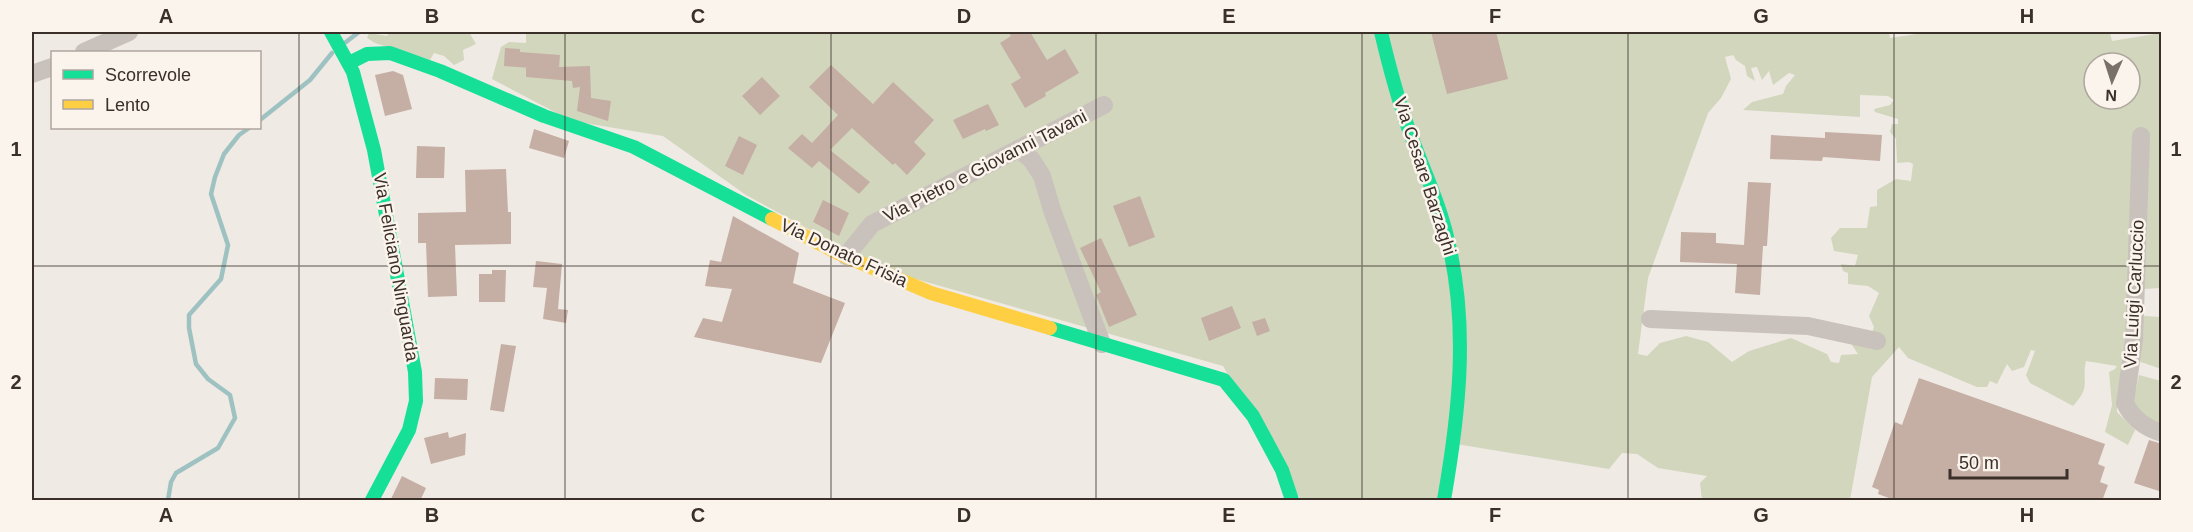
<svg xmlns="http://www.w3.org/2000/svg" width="2193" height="532" font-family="Arial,sans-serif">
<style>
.green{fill:#d1d6bd;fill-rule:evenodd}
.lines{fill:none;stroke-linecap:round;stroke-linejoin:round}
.stream{stroke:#9ec2c2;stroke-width:4.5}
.building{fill:#c5aea4}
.street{stroke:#c9c2bc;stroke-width:18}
.fast{stroke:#16e098;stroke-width:14}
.slow{stroke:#ffcf43;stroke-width:14}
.grid{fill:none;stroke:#3b2f29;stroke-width:1.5;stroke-opacity:0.55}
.labels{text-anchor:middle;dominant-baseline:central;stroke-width:5;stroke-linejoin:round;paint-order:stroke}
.street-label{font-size:18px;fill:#3b2f29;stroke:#fbf4ec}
.neatline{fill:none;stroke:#3b2f29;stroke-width:2}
.grid-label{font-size:20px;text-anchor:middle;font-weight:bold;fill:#3b2f29}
</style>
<rect width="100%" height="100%" fill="#f0eae4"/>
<path class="green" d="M389,32H469L476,44L463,50L464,60L454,65L444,56L434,53L430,60L375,43L367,38L369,33L387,36Z
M526,32H1889L1890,38L1930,32H2110L2112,41L2161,33V288L2144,289V316L2161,317V369L2138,361L2120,386H2118L2117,412L2135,430L2128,445L2105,432L2112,405L2109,372L2115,369L2117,366L2086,361C2081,382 2092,386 2073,406L2030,383L2026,375L2035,351L2031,350L2024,367L2012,371L2007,364L1997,384L1990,381L1987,387H1977L1908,358L1899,347L1872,377L1850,500H1702L1700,483L1707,476L1658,468L1637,454L1622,453L1609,469L1450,443L1438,500H1301L1223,366L884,270L746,195L663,136L572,121L492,79L501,47L509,42L526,43ZM1733,55L1736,60L1745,66L1747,76L1755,81L1751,68L1757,67L1762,80L1769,71L1773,85L1789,73L1795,75L1786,86L1783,94L1752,102L1743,110L1860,117V95L1888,96L1894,100L1890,105L1874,109L1875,112L1898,119V124H1892L1890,132L1896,139L1897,163L1909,162L1913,164L1911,181L1896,179L1877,190V206L1870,207L1867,228H1840L1831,238L1834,251L1858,255L1855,266L1841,264L1843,271L1848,273V284L1868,286L1879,293L1869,316L1874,327L1869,341L1852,345L1858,354L1841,355L1839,363L1831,362L1827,354L1791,338L1749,351L1732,362L1708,342L1686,336L1660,343L1647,356L1638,354L1648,278L1708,113L1721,98L1731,79L1725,57ZM2094,63H2130V99H2094Z
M2139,375L2161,381V426L2132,407Z"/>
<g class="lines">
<path class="stream" d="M346,42L359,32
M260,120L310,80L332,53
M168,500L171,482L176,473L218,448L235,418L230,395L208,379L196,364L189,328V315L221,279L228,245L211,194L215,177L224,154L239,135L249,128"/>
</g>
<path class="building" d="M1008,32H1030L1047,60L1065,49L1079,73L1045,93L1046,96L1025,108L1011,84L1021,78L1000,43L1011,36Z
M1431,32H1496L1508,79L1447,94Z
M505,48L520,49V52L560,55L559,67L590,66L591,98L611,101L608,121L577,111L580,87L573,88L572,81L526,77V68H530L504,66Z
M831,65L873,104L893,82L934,120L914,142L926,154L907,175L895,163L893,165L852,128L830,150L870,182L859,194L819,161L812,168L788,148L802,134L812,143L838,115L809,87Z
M393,71L403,75L412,109L385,116L375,75Z
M762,77L780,96L760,115L742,96Z
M988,104L999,125L986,131L985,129L963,139L953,120Z
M534,129L569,141L564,158L529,148Z
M1825,132L1882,135L1880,161L1823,157L1822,161L1770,159L1771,135L1825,138Z
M739,136L757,145L743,175L725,166Z
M417,146L445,147L444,178H416Z
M506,169L508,212H511V244L455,245L457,296L428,297L426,243H418V213L466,212L465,170Z
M1748,182L1771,183L1767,246H1763L1760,295L1735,293L1737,264L1680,262L1681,232L1716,233V243L1744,245Z
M1140,196L1155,237L1129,247L1113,206Z
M823,200L849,213L839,236L813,222Z
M733,216L799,253L793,283L845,303L821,363L694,337L703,318L722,322L732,289L705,286L710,260L721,262Z
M1101,238L1137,315L1109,327L1096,295L1101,292L1080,248Z
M536,261L562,264L558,309L568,310L566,323L543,319L547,288L533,287Z
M492,270H506L505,302H479V274H492Z
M1232,306L1241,328L1209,341L1201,318Z
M1265,318L1270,331L1257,336L1252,322Z
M501,344L516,346L504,412L490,410Z
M435,378L468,379L467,400L434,399Z
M1919,378L2105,444L2098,464L2105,467L2100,482L2108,485L2102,501H1897L1878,494L1879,490L1872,487L1895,422L1902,425Z
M448,432L449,438L466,433L465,455L431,464L424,438Z
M2149,440L2162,444V492L2134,483Z
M402,476L426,488L420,501H390Z"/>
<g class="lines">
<path class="street" d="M84,52L129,32
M32,74L52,67
M2141,136L2134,340L2125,403C2132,418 2146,428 2162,433
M1018,149L1031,159L1042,176L1052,210L1102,344
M846,256L872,224L1104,105
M1650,319L1808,326L1877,341"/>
<path class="fast" d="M331,32L353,72L374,150L415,372L416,401L409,430L372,500
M1381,32C1389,66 1398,100 1410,133C1423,169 1440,204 1448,241C1469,327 1459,414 1444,500
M349,63L367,54L390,53L440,71L544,116L634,147L772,219
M1050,328L1224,380L1253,416L1282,470L1292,500"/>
<path class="slow" d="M772,219L838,253L931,293L1050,328"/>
</g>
<path class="grid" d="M299,32V500M565,32V500M831,32V500M1096,32V500M1362,32V500M1628,32V500M1894,32V500M32,266H2162"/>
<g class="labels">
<g class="street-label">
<text transform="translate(985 166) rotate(-27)">Via Pietro e Giovanni Tavani</text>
<text transform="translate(1425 176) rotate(72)">Via Cesare Barzaghi</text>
<text transform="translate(844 253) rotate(25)">Via Donato Frisia</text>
<text transform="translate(396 267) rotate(80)">Via Feliciano Ninguarda</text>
<text transform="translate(2134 294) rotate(-87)">Via Luigi Carluccio</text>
</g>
</g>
<rect width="2193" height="532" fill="none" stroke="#fbf4ec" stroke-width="66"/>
<rect x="51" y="51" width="210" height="78" fill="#fbf4ec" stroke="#aea59e" stroke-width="1.5"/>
<rect x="63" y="70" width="30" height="9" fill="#16e098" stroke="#aea59e" stroke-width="1.5"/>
<text x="105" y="81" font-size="18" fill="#3b2f29">Scorrevole</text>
<rect x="63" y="100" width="30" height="9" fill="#ffcf43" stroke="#aea59e" stroke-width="1.5"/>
<text x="105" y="111" font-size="18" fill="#3b2f29">Lento</text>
<g transform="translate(2112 81) rotate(183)"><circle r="28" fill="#fbf4ec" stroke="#aea59e" stroke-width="1.5"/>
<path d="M0-4.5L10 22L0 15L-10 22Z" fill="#7a706a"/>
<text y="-9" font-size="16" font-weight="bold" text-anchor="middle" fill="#3b2f29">N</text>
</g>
<path d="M1950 469v9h117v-9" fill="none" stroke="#3b2f29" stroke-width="3"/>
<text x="1959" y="469" font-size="18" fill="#3b2f29" stroke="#fbf4ec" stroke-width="4.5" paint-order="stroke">50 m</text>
<rect x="33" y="33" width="2127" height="466" class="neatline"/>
<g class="grid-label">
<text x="166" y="23">A</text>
<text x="432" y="23">B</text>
<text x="698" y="23">C</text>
<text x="964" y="23">D</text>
<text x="1229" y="23">E</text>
<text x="1495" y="23">F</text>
<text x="1761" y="23">G</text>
<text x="2027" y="23">H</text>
<text x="16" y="156">1</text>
<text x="2176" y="156">1</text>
<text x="16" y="389">2</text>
<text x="2176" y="389">2</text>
<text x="166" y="522">A</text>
<text x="432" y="522">B</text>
<text x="698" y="522">C</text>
<text x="964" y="522">D</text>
<text x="1229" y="522">E</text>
<text x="1495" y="522">F</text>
<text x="1761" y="522">G</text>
<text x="2027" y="522">H</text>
</g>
</svg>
